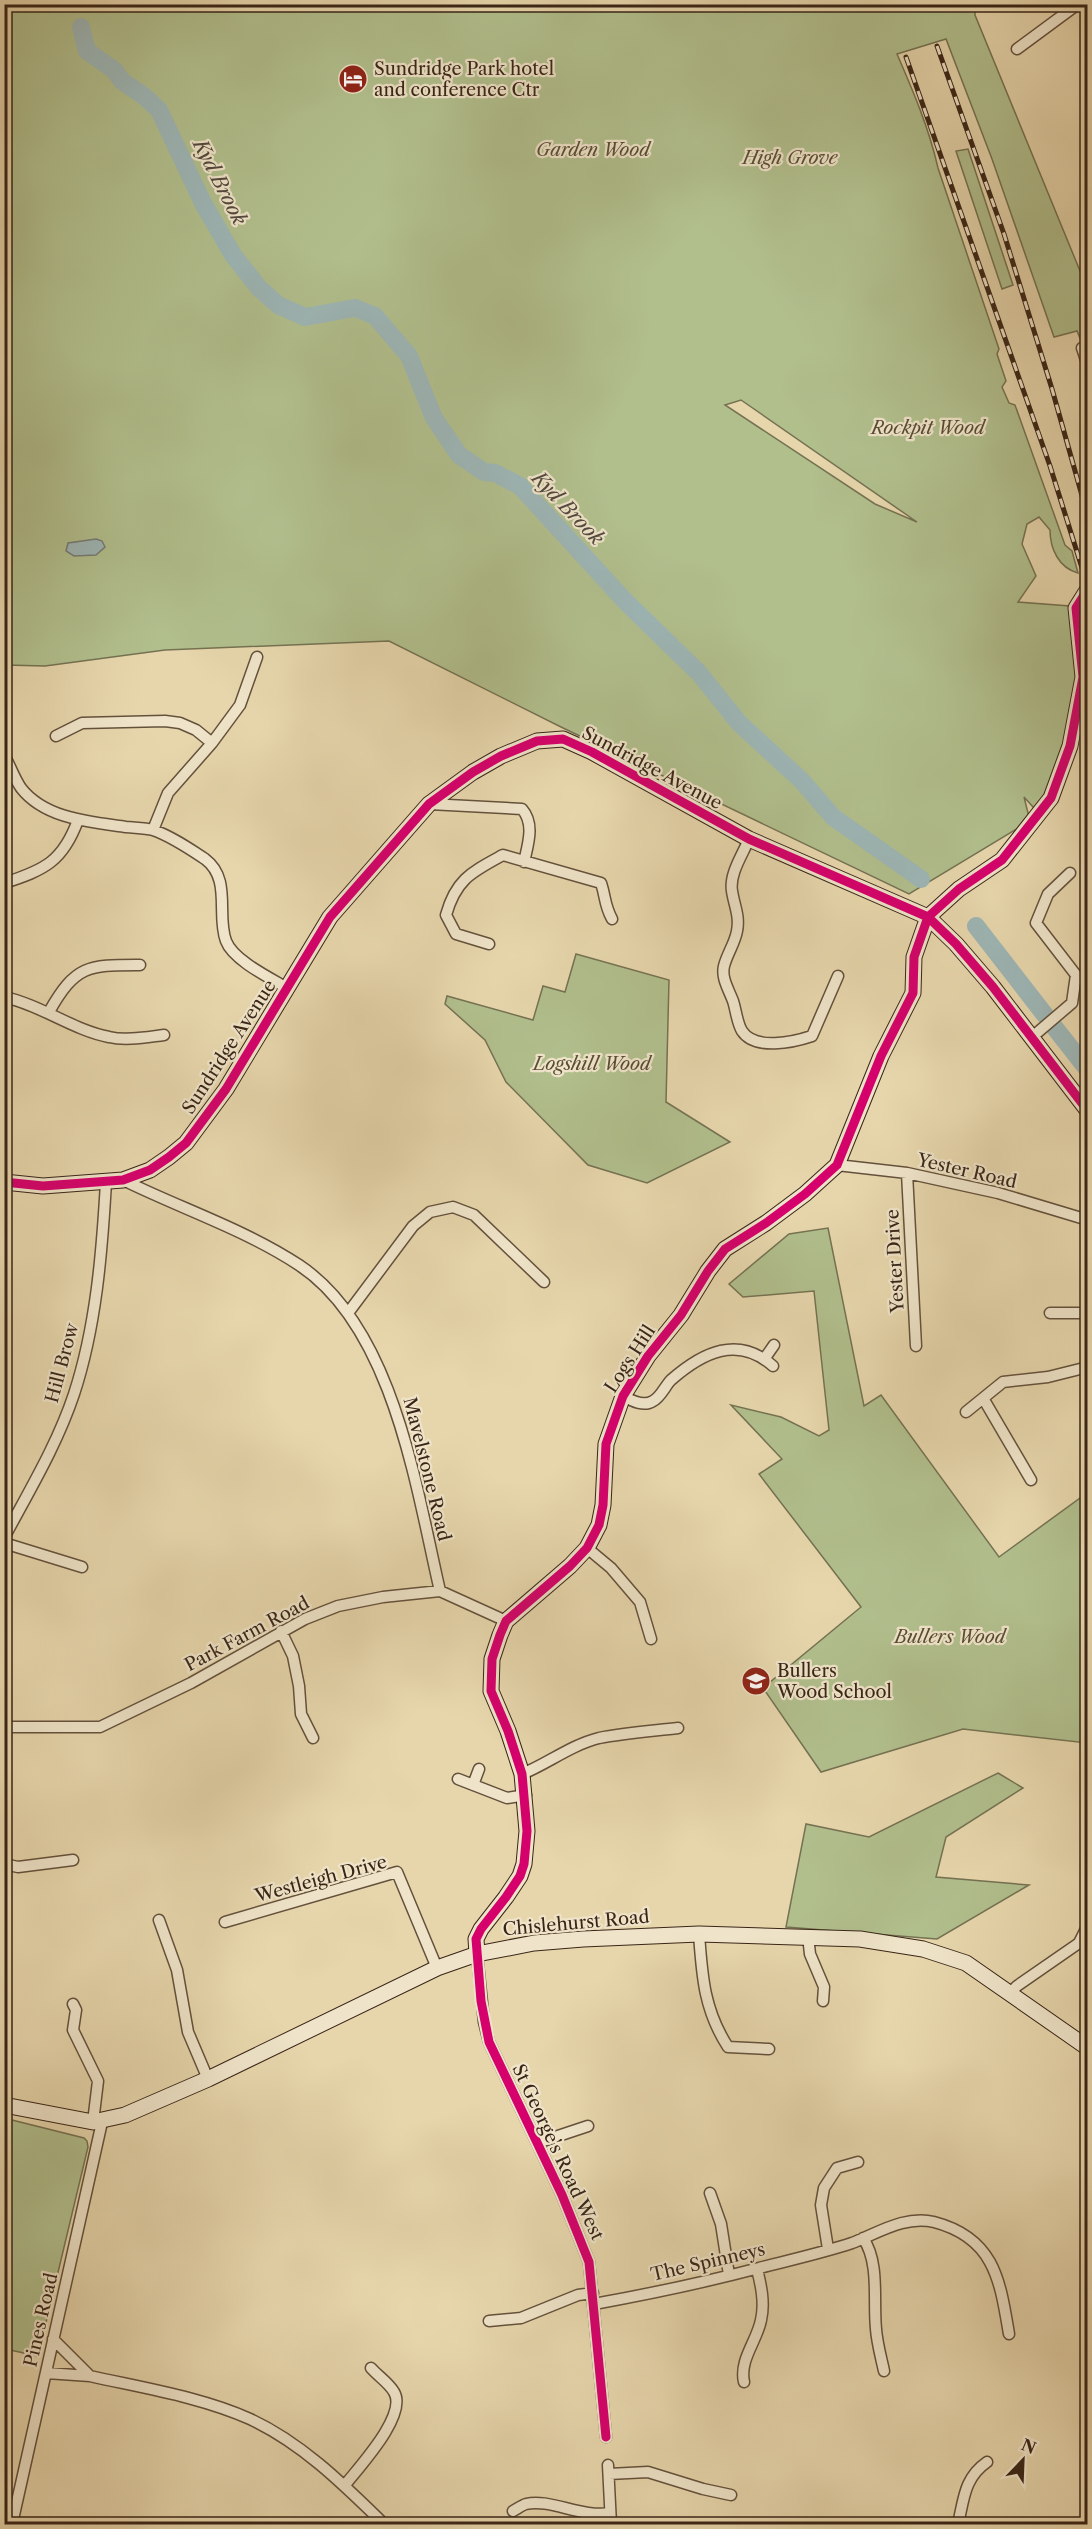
<svg xmlns="http://www.w3.org/2000/svg" width="1092" height="2529" font-family="'Libre Caslon Text',serif">
<style>
.green{fill:#b1bf8d;stroke:#757252;stroke-width:1.5;fill-rule:evenodd}
.water{fill:#9db6b6;stroke:#757c76;stroke-width:1.5}
.lines{fill:none;stroke-linecap:round;stroke-linejoin:round}
.river{stroke:#9db6b6;stroke-width:18}
.street-casing{stroke:#64513c;stroke-width:13}
.secondary-casing{stroke:#392517;stroke-width:17}
.street{stroke:#efe4c9;stroke-width:10}
.secondary{stroke:#efe4c9;stroke-width:15}
.rail-casing{stroke:#392517;stroke-width:5}
.rail{stroke:#efe4c9;stroke-width:3;stroke-dasharray:9;stroke-linecap:butt}
.cycleway-casing{stroke:#efe4c9;stroke-width:13}
.cycleway{stroke:#d6006c;stroke-width:9}
.labels{text-anchor:middle;dominant-baseline:central;stroke-width:4.5;stroke-linejoin:round;paint-order:stroke}
.poi-label{font-size:18px;fill:#392517;stroke:#efe4c9;text-anchor:start}
.park-label{font-size:18px;font-style:italic;fill:#574c34;stroke:#efe4c9}
.street-label{font-size:18px;fill:#392517;stroke:#efe4c9}
.water-label{font-size:20px;font-style:italic;fill:#52493f;stroke:#efe4c9}
</style>
<rect width="100%" height="100%" fill="#e7d6ac"/>
<filter id="stains"><feTurbulence type="fractalNoise" baseFrequency=".00333" numOctaves="4"/><feColorMatrix values="0 0 0 0 .2 0 0 0 0 .09 0 0 0 0 .02 0 0 0 .5 -.17"/></filter>
<radialGradient id="worn" r=".72"><stop offset=".6" stop-color="#630" stop-opacity="0"/><stop offset="1" stop-color="#630" stop-opacity=".3"/></radialGradient>
<path class="green" d="M5,5H975V15L1087,288V355L1077,331L1054,337L992,159L946,39L897,54C913,91 929,128 938,168L999,349L997,354L1006,381L1002,387L1009,403L1015,405L1065,545L1072,551L1078,573C1059,568 1050,549 1050,530L1039,517L1027,524L1022,544L1036,576L1018,602L1070,606L1078,677L1064,746L1046,794L1034,808L1024,797L1030,821L909,894L561,727L389,641L165,650L45,666L5,665ZM741,400L917,522L875,504L725,405Z
M968,149L1013,285L1002,289L956,151Z
M576,954L669,980L666,1102L730,1142L647,1183L588,1165L506,1082L485,1040L445,1004L447,996L533,1020L543,986L565,992Z
M828,1228L864,1406L881,1395L999,1557L1087,1493V1743L963,1729L821,1772L763,1688L861,1607L759,1474L782,1459L731,1405L781,1417L819,1436L829,1430L814,1291L743,1297L729,1284L789,1234Z
M998,1773L1023,1788L946,1837L936,1877L1029,1885L937,1939L786,1927L806,1824L869,1837Z
M4,2118L84,2138L87,2141L88,2147L38,2356L5,2349Z"/>
<path class="water" d="M96,539L102,541L105,547L96,555L74,556L66,551L68,543Z"/>
<g class="lines">
<path class="river" d="M81,27L87,51L114,70L122,81L144,96L159,110L203,203L233,255L259,288L278,305L305,317L355,308L375,316L409,356L434,418L459,455L484,472L495,473L520,486L625,601L699,673L739,723L802,781L833,817L921,879
M976,926L1045,1015
M1055,1028L1088,1070"/>
<g class="street-casing">
<path id="street" d="M1017,49L1078,4
M1082,348L1088,366
M56,736L82,723L165,721L180,723L196,730L212,743
M4,755C10,765 14,778 21,788C45,819 91,822 126,827C135,828 145,828 153,830C171,836 190,849 205,859C232,879 216,915 226,941C233,960 270,978 287,988
M429,804L522,809C535,824 528,844 524,862
M153,830L168,793L212,743L240,705L257,657
M749,839C743,854 729,874 732,891C734,905 740,916 737,931C735,943 727,954 724,966C721,978 729,990 733,1001C736,1010 737,1023 742,1031C755,1051 794,1042 812,1036L838,976
M4,883C45,870 63,861 78,820
M489,944L456,934L446,915C456,879 472,872 503,855L601,883C606,898 604,904 612,919
M4,997C41,1005 73,1030 109,1037C126,1041 147,1037 164,1035
M49,1012C76,964 89,965 140,965
M1031,1038L1072,1003L1076,975L1036,923L1048,894L1070,873
M837,1165L907,1173L998,1193L1088,1220
M907,1173L916,1346
M123,1180C182,1209 244,1229 299,1265C394,1328 416,1488 440,1591
M348,1313L413,1226L430,1212L453,1207L474,1215L544,1282
M1050,1313H1088
M765,1358L774,1345
M623,1396C632,1401 644,1407 653,1401C661,1397 665,1386 671,1380C703,1352 738,1335 773,1366
M983,1398L1031,1480
M966,1412L1003,1382L1048,1377L1088,1367
M4,1538C29,1491 57,1445 74,1394C96,1327 102,1253 106,1182
M4,1543L82,1567
M587,1548L611,1568L640,1602L651,1639
M281,1631L293,1656L299,1686L301,1714L313,1738
M4,1725L12,1727H100L191,1683L305,1619L338,1606L383,1597L440,1591L506,1621
M522,1774C547,1764 571,1745 599,1738C624,1733 652,1731 678,1728
M458,1779L507,1798L526,1795
M473,1785L479,1769
M4,1864L18,1867L73,1860
M159,1920L177,1970L188,2032L208,2079
M225,1922L397,1872L437,1968
M699,1934C702,1976 704,2010 728,2047L769,2049
M808,1936L810,1954L824,1987L823,2001
M477,1954L484,2022L489,2042L562,2195L589,2262L606,2437
M1009,1994L1017,1986L1079,1943L1088,1925
M73,2004L76,2010L73,2030L98,2081L93,2122
M537,2143L588,2126
M710,2193L721,2224L729,2275
M863,2238C880,2263 873,2300 876,2329C877,2343 881,2357 884,2371
M828,2249L821,2205L824,2188L837,2168L858,2162
M594,2304C649,2294 706,2282 759,2268C790,2260 822,2253 852,2243C878,2233 905,2215 934,2222C995,2238 1000,2281 1009,2334
M489,2321L521,2318L578,2295L593,2293
M46,2373L90,2376L53,2339
M90,2376C143,2388 201,2397 250,2419C302,2443 344,2485 384,2524
M744,2382C739,2360 757,2341 761,2320C765,2303 761,2285 757,2269
M608,2465L611,2524
M609,2474L648,2472L703,2489L731,2495
M345,2485C359,2467 408,2415 394,2392C389,2383 378,2376 371,2368
M513,2511C517,2509 522,2505 526,2504C549,2498 582,2518 610,2513
M12,2524L102,2122
M958,2524C964,2499 964,2478 987,2462"/>
</g>
<g class="secondary-casing">
<path id="secondary" d="M4,1182L43,1186L123,1180L150,1170L169,1157L186,1143L226,1089L330,917L429,804L473,772L501,756L537,741L563,739L592,752L749,839L928,917L956,944L993,987L1088,1111
M477,1954L476,1939L481,1929L506,1897L520,1876L524,1864L527,1831L522,1774L508,1731L491,1691L492,1659L500,1635L506,1621L570,1566L587,1548L599,1525L603,1505L606,1444L623,1396L648,1356L681,1315L708,1271L725,1249L766,1223L805,1194L837,1165L881,1056L913,993L914,957L928,917L959,889L1002,860L1051,798L1070,746L1083,677L1076,608L1088,589
M4,2105L93,2122L125,2115L208,2079L437,1968L477,1954L534,1943L583,1939L699,1934L860,1939L923,1949L966,1963L1088,2048"/>
</g>
<use href="#street" class="street"/>
<use href="#secondary" class="secondary"/>
<g class="rail-casing">
<path id="rail" d="M937,46L1004,234L1052,389L1088,517
M906,57L1050,466L1088,587"/>
</g>
<use href="#rail" class="rail"/>
<g class="cycleway-casing">
<path id="cycleway" d="M4,1182L43,1186L123,1180L150,1170L169,1157L186,1143L226,1089L330,917L429,804L473,772L501,756L537,741L563,739L592,752L749,839L928,917L956,944L993,987L1088,1111
M606,2437L589,2262L562,2195L489,2042L481,2001L476,1939L481,1929L506,1897L520,1876L524,1864L527,1831L522,1774L508,1731L491,1691L492,1659L500,1635L506,1621L570,1566L587,1548L599,1525L603,1505L606,1444L623,1396L648,1356L681,1315L708,1271L725,1249L766,1223L805,1194L837,1165L881,1056L913,993L914,957L928,917L959,889L1002,860L1051,798L1070,746L1083,677L1076,608L1088,589"/>
</g>
<use href="#cycleway" class="cycleway"/>
</g>
<defs>
<g id="hotel-disc" transform="scale(1.5)"><circle r="9.5" fill="#8f2418" stroke="#efe4c9"/><path d="M-6-4.5h1.5V1H6V5H4.5V3h-9V5H-6ZM-4 0a1.8 1.8 0 1 1 3.6 0ZM.5 0V-2.5h3Q6-2.5 6 0Z" fill="#fff"/></g>
<g id="school-disc" transform="scale(1.5)"><circle r="9.5" fill="#8f2418" stroke="#efe4c9"/><path d="M0-5L7-2L0 1L-7-2ZM-4 1L0 2.5L4 1V4Q0 6-4 4Z" fill="#fff"/></g>
</defs>
<g fill-rule="evenodd">
<use href="#hotel-disc" x="353" y="79"/>
<use href="#school-disc" x="756" y="1681"/>
</g>
<g class="labels">
<g class="poi-label">
<text x="374" y="69">Sundridge Park hotel<tspan x="374" dy="21">and conference Ctr</tspan></text>
<text x="777" y="1671">Bullers<tspan x="777" dy="21">Wood School</tspan></text>
</g>
<g class="park-label">
<text x="593" y="150">Garden Wood</text>
<text x="790" y="158">High Grove</text>
<text x="928" y="428">Rockpit Wood</text>
<text x="592" y="1064">Logshill Wood</text>
<text x="950" y="1637">Bullers Wood</text>
</g>
<g class="street-label">
<text transform="translate(652 768) rotate(28)">Sundridge Avenue</text>
<text transform="translate(229 1047) rotate(-57)">Sundridge Avenue</text>
<text transform="translate(967 1171) rotate(13)">Yester Road</text>
<text transform="translate(895 1261) rotate(-93)">Yester Drive</text>
<text transform="translate(630 1359) rotate(-57)">Logs Hill</text>
<text transform="translate(62 1363) rotate(-75)">Hill Brow</text>
<text transform="translate(427 1469) rotate(76)">Mavelstone Road</text>
<text transform="translate(247 1634) rotate(-28)">Park Farm Road</text>
<text transform="translate(321 1879) rotate(-15)">Westleigh Drive</text>
<text transform="translate(576 1923) rotate(-5)">Chislehurst Road</text>
<text transform="translate(558 2152) rotate(65)">St George's Road West</text>
<text transform="translate(708 2262) rotate(-13)">The Spinneys</text>
<text transform="translate(41 2320) rotate(-77)">Pines Road</text>
</g>
<g class="water-label">
<text transform="translate(220 182) rotate(63)">Kyd Brook</text>
<text transform="translate(568 508) rotate(46)">Kyd Brook</text>
</g>
</g>
<rect width="1092" height="2529" fill="none" stroke="#e7d6ac" stroke-width="24"/>
<rect x="6" y="6" width="1080" height="2517" fill="none" stroke="#392517" stroke-width="3"/>
<rect x="12" y="12" width="1068" height="2505" fill="none" stroke="#392517" stroke-width="1.5"/>
<g transform="translate(1023 2460) rotate(23)" stroke="#efe4c9" stroke-width="4.5" paint-order="stroke">
<path d="M0-4.5L10 22L0 15L-10 22Z" fill="#392517"/>
<text y="-9" font-size="16" font-weight="bold" text-anchor="middle" fill="#392517">N</text>
</g>
<rect width="100%" height="100%" filter="url(#stains)"/>
<rect width="100%" height="100%" fill="url(#worn)"/>
</svg>
